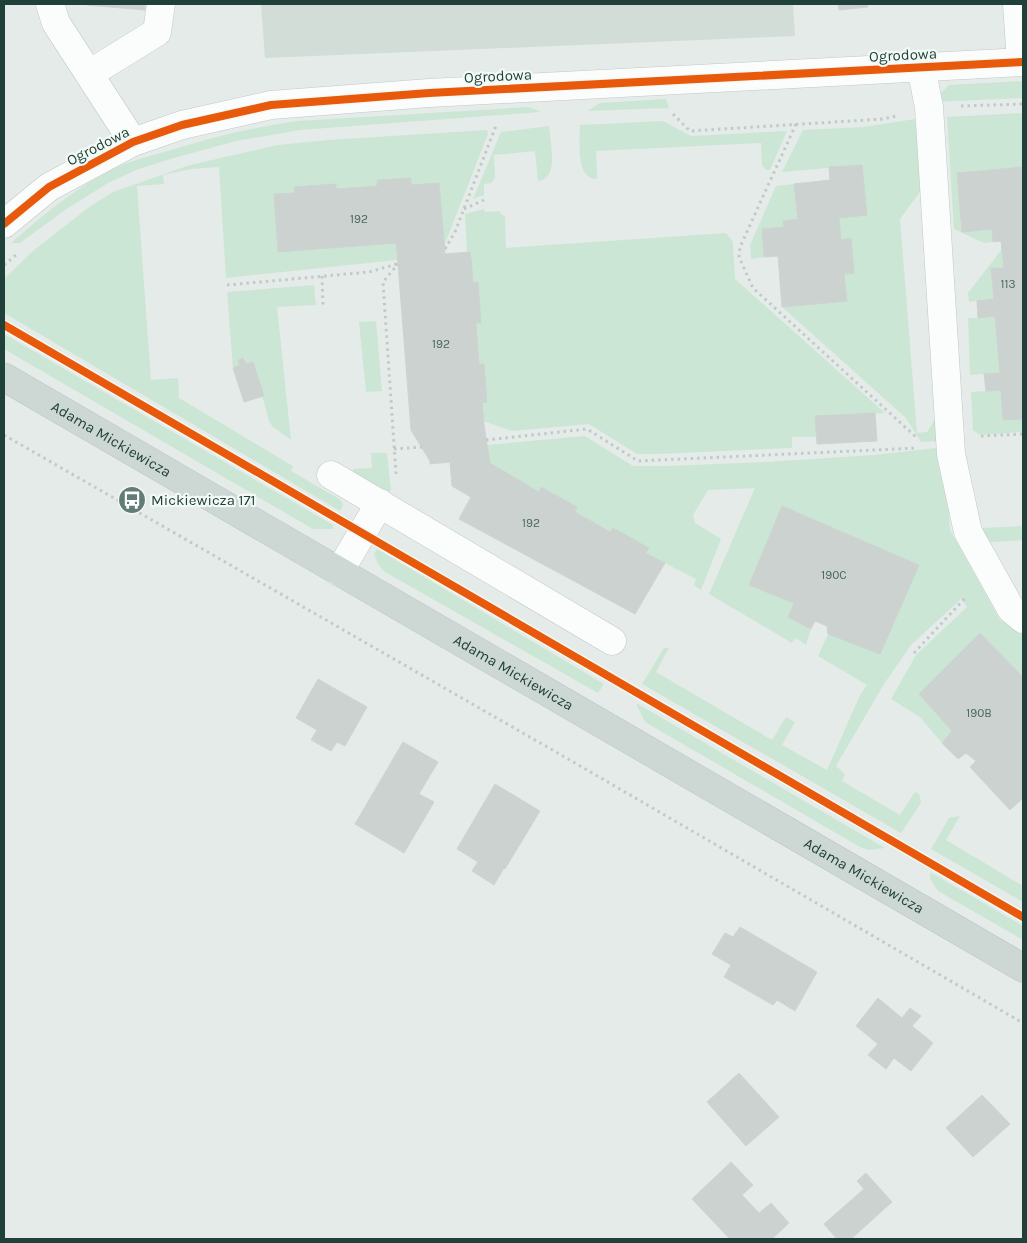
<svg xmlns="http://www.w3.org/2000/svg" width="1027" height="1243" font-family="Karla,sans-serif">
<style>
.built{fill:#d2ddd8}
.green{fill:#cce6d5}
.building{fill:#cbd2d0;stroke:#cdd4d1}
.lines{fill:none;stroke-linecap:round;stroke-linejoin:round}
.minor-casing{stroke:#c2c8c6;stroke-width:29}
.major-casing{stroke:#bcc7c4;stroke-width:29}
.path{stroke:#c0cbc8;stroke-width:3;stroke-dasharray:2.5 4;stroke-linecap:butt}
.minor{stroke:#fbfcfc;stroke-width:28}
.major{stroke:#cdd7d4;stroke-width:28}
.cycleway-casing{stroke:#f3faf6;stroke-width:11}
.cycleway{stroke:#e8590c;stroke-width:8}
.labels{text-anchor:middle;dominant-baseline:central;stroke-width:4.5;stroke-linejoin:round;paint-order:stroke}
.number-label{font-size:12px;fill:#4b6660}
.street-label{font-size:15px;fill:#1f4139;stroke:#f3faf6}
.poi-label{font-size:15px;fill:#1f4139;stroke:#f3faf6;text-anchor:start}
</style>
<rect width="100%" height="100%" fill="#e5ebe8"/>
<path class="built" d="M261,4H793L795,36L265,58Z"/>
<path class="green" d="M1023,81V98L935,102V99L949,85Z
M666,99L669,108L587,111L600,103Z
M529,107L541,112L300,130L236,141L170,159L136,170L108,183L65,210L20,243H11C42,216 73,190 109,171C129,161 150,156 171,150C213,137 254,127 297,121Z
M1023,113V432L980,435L973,430L971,392L986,391L984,374L970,375L968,318H978L977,301L969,302L968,293L1002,249L1001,241L984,243L954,229L947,117Z
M915,119L922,189L900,219L917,433L927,432L940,411L942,441L921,442L906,418L782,307L847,301L844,274L854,273L851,238L841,240L839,218L867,215L861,165L782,172L803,130L863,127Z
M663,121L691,136L787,131L770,170H766L762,165L761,143L596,151L597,179C575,180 580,140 580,125Z
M549,126C550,142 560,179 538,181L535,151L494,155L495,178L491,183L484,184V195L473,199L501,132Z
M487,130L488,134L444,246L439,183L411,185L410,178L377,180V186L336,189L335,184L295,187V193L274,194L278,252L396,243L397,260L226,278L219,167L191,169L163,175L164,184L137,186L151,380L178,378L179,398L293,466L291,471L341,500L343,505L340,511L4,313V279L33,251L88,208L113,192L190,165L278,145L328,140Z
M794,184L798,219L783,221L784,227L762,230L764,257L751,259L750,245L776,186Z
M484,209L485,212L499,211L505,217L506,248L726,233L733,242L735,279L885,413L815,417L817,437H792V448L658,454H637L589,424L512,431L483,421L482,403L487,402L484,364H479L476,323H481L478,282L473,283L470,252H467L465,214Z
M314,285L316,305L277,307L291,440L272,426L269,421L253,362L246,364L243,358L238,359L240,365L233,368L227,292Z
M376,321L382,391L366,392L359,322Z
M4,334L333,525V529H313L4,349Z
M585,436L633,466H667L766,462L874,455L944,447L950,530L1000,620L1023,632V677L980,633L919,694L952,731L942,743L920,717L891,699L916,655L967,607L961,599L911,645L884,684L836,766L845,774L842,781L900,815L915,792L919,794L921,803L901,833L642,684L664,648H669L656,672L772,740L786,717L795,722L782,745L827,770L860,695L867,685L818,656L828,634L919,565L782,506L749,585L794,603L789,617L811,629L806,645L796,638L792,643L709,594L755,488L708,490L693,515L695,523L721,539L701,590L694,585L696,579L645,553L648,548L613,528L610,532L575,512L577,507L542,487L539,492L490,463L487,445Z
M371,453H387L391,490L384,496L354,479L353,469L372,468Z
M1023,526V540L981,543L982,528Z
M377,549L604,684L598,693L385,572L378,564L374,554Z
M637,704H638L885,848L869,850L860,847L645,722L637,706Z
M960,816L946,840L1023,886V902L931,849L949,818Z
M930,872L1023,926V940L938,891L930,879Z"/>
<path class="building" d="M87,4H145V10L87,5Z
M838,4H867L868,7L839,10Z
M862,165L867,215L839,218L841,240L851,238L854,273L844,274L847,301L782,307L778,256L764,257L762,229L784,227L783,221L798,219L794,184L830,180L829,167Z
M1023,167V419L1003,420L1001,390L986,391L984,374L1000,373L995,316L978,318L977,301L994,299L991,268H1004L1001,241L993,242L992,229L962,232L957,173Z
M411,178V185L439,183L445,254L470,252L471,258L398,264L396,243L278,252L274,194L295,193L294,187L336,184V189L377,186V180Z
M471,258L473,283L478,282L481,323H476L479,364H484L487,402L482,403L484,425L411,430L398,264Z
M243,358L246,364L253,362L264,396L244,402L233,368L240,365L238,360Z
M875,413L877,441L817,444L815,416Z
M484,425L490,463L539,492L541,487L577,507L575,512L610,532L613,528L649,548L645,553L665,563L635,614L459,519L471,497L452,486L450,462L430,464V461L411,430Z
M782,506L919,565L880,654L828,634L827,626L815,621L811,629L788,617L794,603L749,585Z
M980,633L1023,677V798L1010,810L970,767L976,761L966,753L958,759L942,743L952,731L919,694Z
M318,679L367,707L345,746L337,742L331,751L311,740L317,730L296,718Z
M403,742L438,762L419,794L434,802L404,853L355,824Z
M495,784L540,811L505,869L504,868L494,885L472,871L478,862L457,849Z
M740,927L817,972L795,1011L777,1000L773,1005L724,977L731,965L712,954L725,933L733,937Z
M878,998L902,1018L910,1008L921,1016L912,1026L933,1043L911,1071L894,1058L886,1069L868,1055L878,1044L856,1026Z
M739,1073L779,1117L746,1146L707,1102Z
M982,1095L1010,1124L973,1157L946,1128Z
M731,1162L753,1185L742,1195L759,1213L771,1203L789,1223L772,1239H730L692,1199Z
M866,1173L892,1202L851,1239H837L824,1224L864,1189L857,1181Z"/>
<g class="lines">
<g class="minor-casing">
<path id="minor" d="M50,4L56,23L133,142
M1017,4L1021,62
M921,67L929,107L951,454L968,532L1011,609L1023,619
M89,74L157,32L161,4
M4,224L49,187L133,142L182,125L271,105L429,93L1023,62
M331,475L612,641
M339,572L380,503"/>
</g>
<g class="major-casing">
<g id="major">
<path id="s1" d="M4,377L1023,968"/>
</g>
</g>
<path class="path" d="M961,106L1023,104
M673,114L690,131L883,119L896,116
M796,124L740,247L739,257L753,288L916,437
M464,209L484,200
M445,249L455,232L497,123
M4,265L16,255
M322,276L323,305
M227,285L369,272L397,264
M4,435L575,763L1023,1023
M981,436L1023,434
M486,440L587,429L638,461L918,448
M394,449L422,447
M396,474L383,282L398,264
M914,653L967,596"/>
<use href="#minor" class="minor"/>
<use href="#major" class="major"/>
<g class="cycleway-casing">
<path id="cycleway" d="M4,224L49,187L133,142L182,125L271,105L429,93L1023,62
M4,325L1023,917"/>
</g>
<use href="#cycleway" class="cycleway"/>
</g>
<defs>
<g id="bus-disc" transform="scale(1.4375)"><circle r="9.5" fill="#647c76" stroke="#f3faf6"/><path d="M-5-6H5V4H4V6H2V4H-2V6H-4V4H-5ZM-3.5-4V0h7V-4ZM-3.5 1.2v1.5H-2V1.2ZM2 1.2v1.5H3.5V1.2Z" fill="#fff"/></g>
</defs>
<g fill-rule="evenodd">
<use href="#bus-disc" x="132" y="500"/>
</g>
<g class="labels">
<g class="number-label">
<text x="359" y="219">192</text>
<text x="1008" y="284">113</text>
<text x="441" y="344">192</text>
<text x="531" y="523">192</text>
<text x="834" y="575">190C</text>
<text x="979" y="713">190B</text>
</g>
<g class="street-label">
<text transform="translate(903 55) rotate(-3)">Ogrodowa</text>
<text transform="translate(498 76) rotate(-3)">Ogrodowa</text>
<text transform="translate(98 146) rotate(-27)">Ogrodowa</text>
<text stroke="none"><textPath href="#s1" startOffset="124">Adama Mickiewicza</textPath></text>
<text stroke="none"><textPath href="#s1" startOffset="589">Adama Mickiewicza</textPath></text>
<text stroke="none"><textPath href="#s1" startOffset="994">Adama Mickiewicza</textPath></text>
</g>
<g class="poi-label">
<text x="151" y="500">Mickiewicza 171</text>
</g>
</g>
<rect width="1027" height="1243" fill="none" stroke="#1f4139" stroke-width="10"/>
</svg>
